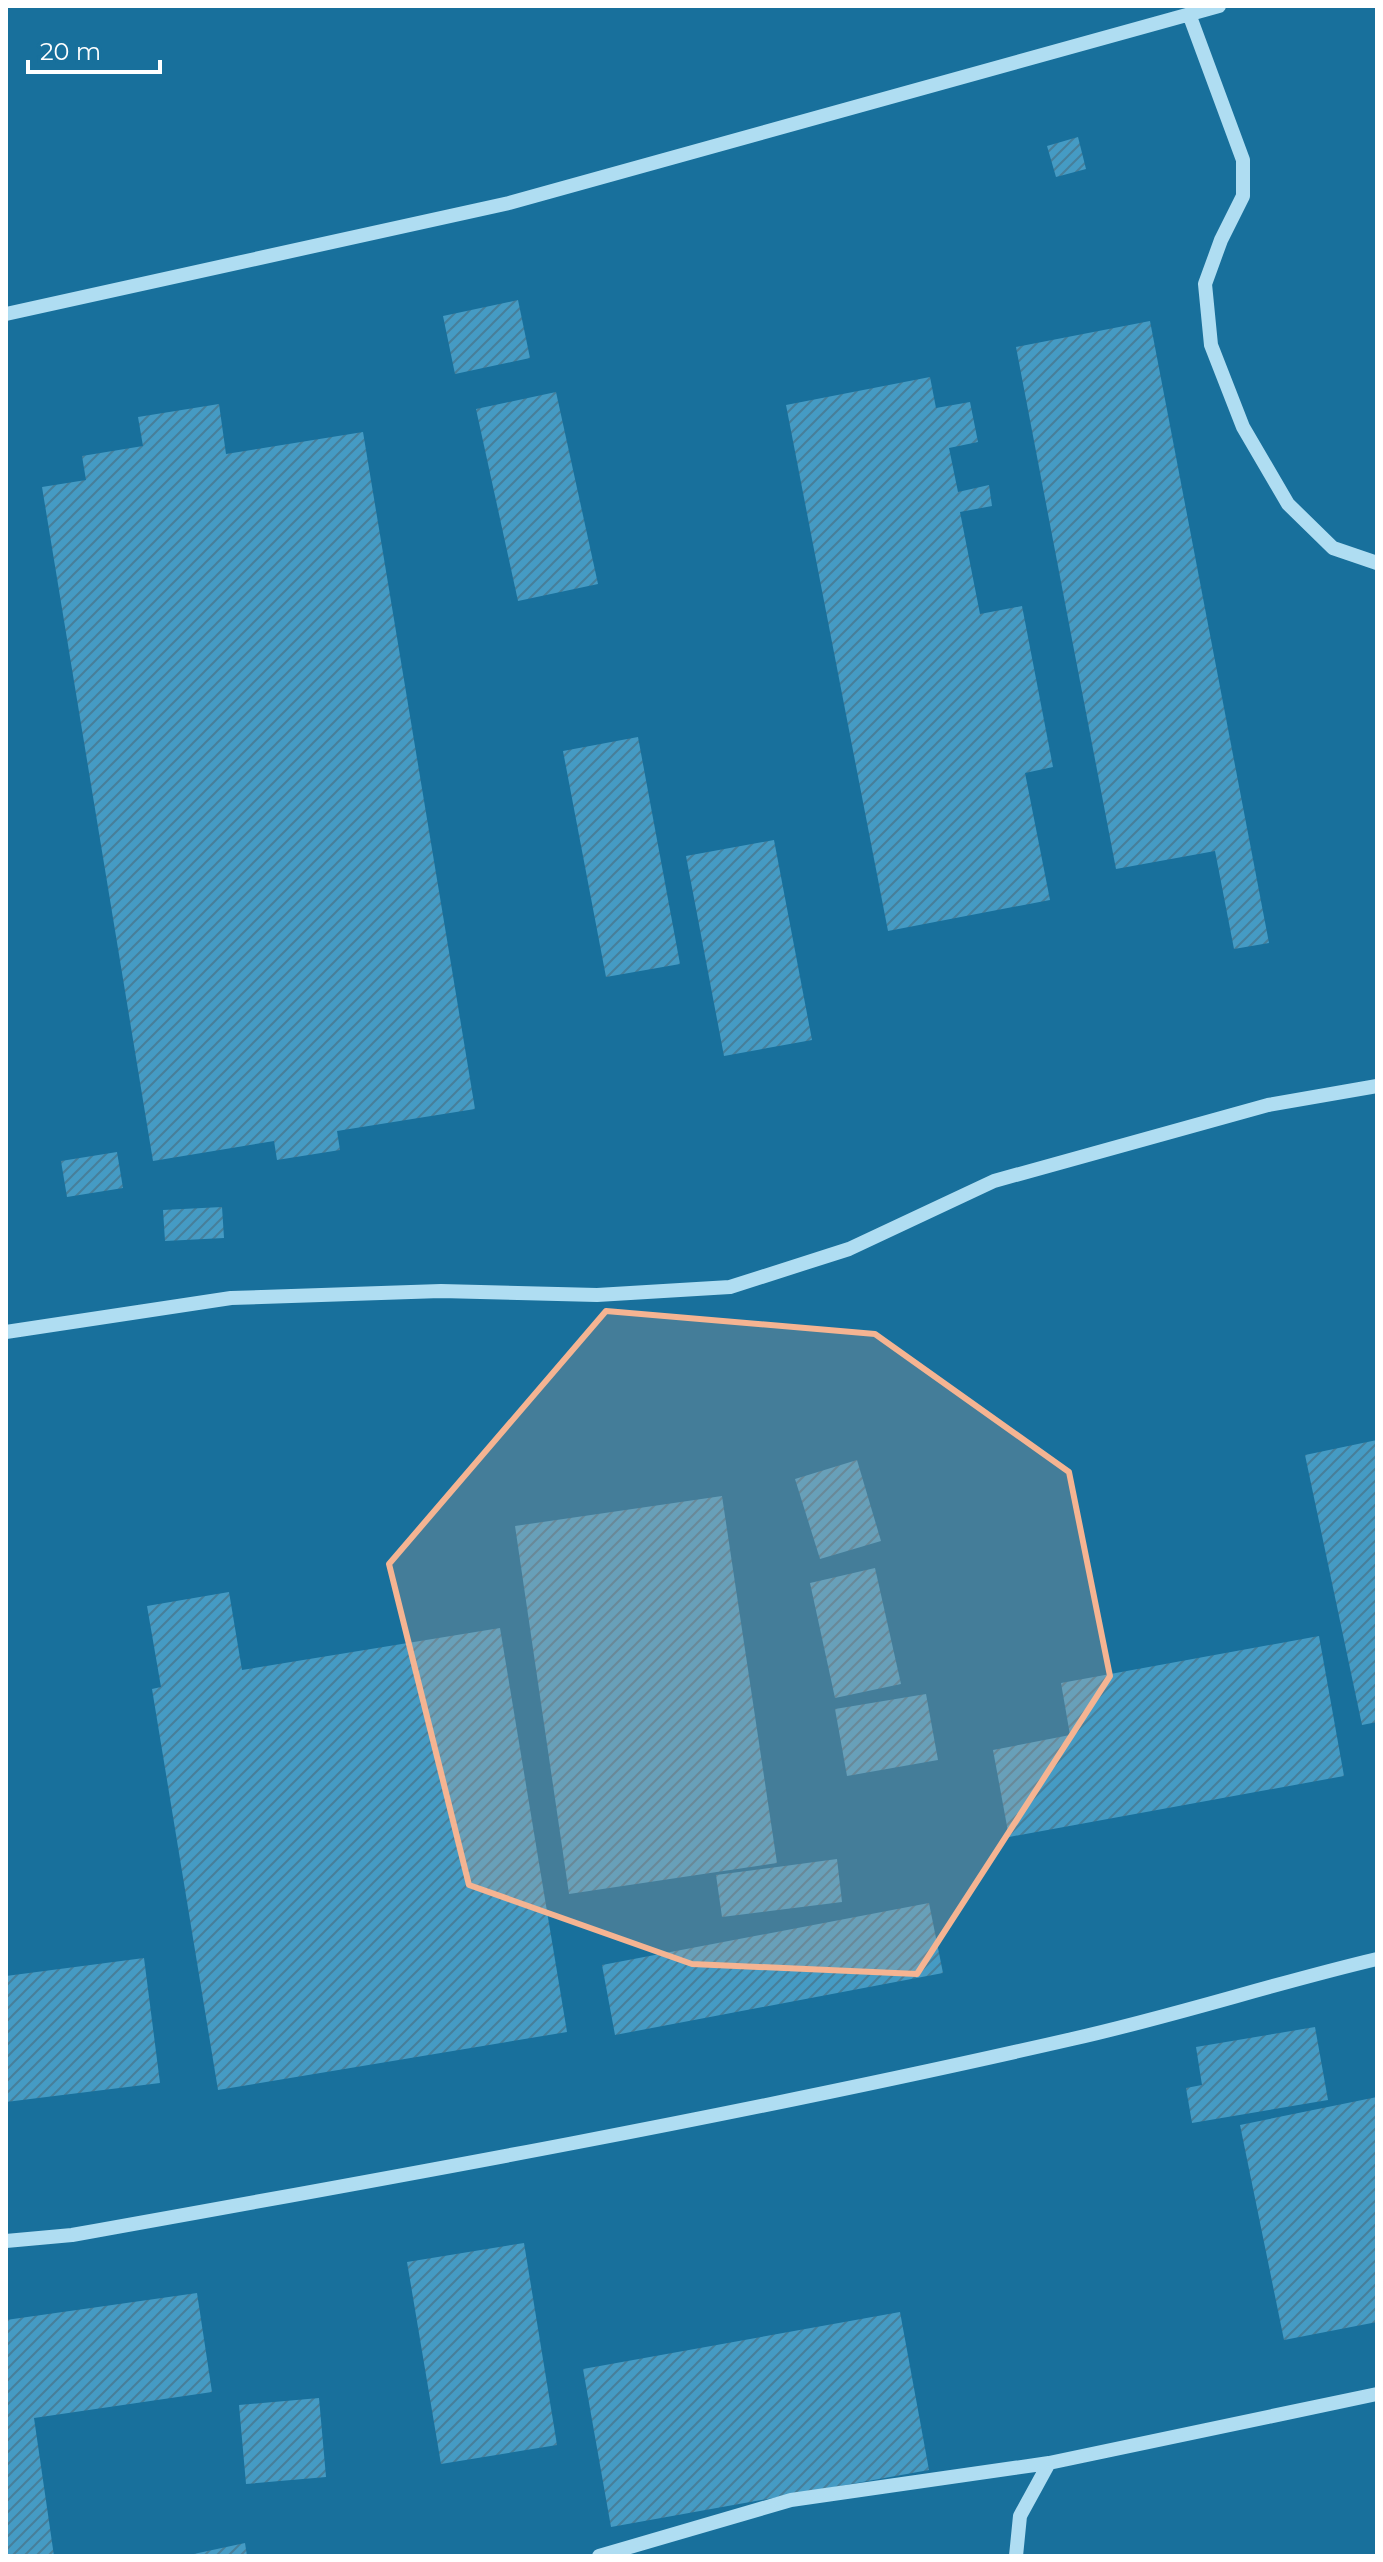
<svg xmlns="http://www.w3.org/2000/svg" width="1383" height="2562" font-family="Montserrat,sans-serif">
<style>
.building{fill:url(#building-hatch)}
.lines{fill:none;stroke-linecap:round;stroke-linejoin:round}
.minor{stroke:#afddf2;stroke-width:14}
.marked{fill:#f5b492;fill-opacity:0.2;stroke:#f5b492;stroke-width:6;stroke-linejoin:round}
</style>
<defs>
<pattern id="building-hatch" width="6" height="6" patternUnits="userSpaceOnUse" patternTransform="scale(2)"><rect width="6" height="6" fill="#459bc4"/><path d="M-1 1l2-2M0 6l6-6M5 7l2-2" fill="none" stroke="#477f9a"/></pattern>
</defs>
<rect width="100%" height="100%" fill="#18709c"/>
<path class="building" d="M1078,137L1086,169L1056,177L1047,146Z
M518,300L530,358L455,374L443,316Z
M1150,321L1269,943L1234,949L1215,851L1116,869L1016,347Z
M930,377L936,408L970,402L978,442L949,448L958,492L989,485L992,506L960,512L980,614L1022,606L1053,767L1025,773L1050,900L888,931L786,405Z
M556,392L598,584L518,601L476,409Z
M219,404L226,454L363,432L475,1109L337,1131L340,1150L277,1160L274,1141L153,1161L42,487L86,480L82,456L143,446L138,417Z
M638,737L680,964L606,977L563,751Z
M774,840L812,1040L724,1056L686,856Z
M117,1152L123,1188L67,1197L61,1161Z
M222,1207L224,1238L165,1241L163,1210Z
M1377,1440V1722L1362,1725L1305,1455Z
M857,1460L881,1541L820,1559L795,1479Z
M722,1496L777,1863L569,1894L515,1526Z
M875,1568L901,1684L835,1698L810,1583Z
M229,1592L242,1670L500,1628L567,2032L218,2090L152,1689L161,1687L147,1606Z
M1319,1636L1344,1776L1009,1837L993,1750L1070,1735L1061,1683Z
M926,1694L938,1760L847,1776L835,1709Z
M837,1859L842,1902L722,1917L716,1875Z
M929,1903L943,1973L615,2035L602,1965Z
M144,1958L160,2083L6,2102V1976Z
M1315,2027L1328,2100L1192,2123L1186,2088L1202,2085L1196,2047Z
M1377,2097V2322L1284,2340L1240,2125Z
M524,2243L557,2445L441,2464L407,2262Z
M197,2293L212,2392L34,2418L54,2556H6V2320Z
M900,2312L929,2470L611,2527L583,2369Z
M319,2398L326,2477L246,2484L239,2405Z
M245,2543L247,2556H189V2555Z"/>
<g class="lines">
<path class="minor" d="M1189,14L1243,160V196L1221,240L1205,284L1211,345L1243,427L1288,504L1333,548L1377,563
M6,314L509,203L1219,6
M6,1332L231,1298L441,1291L597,1295L730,1287L849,1249L994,1181L1268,1105L1377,1086
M6,2241L72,2235C407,2175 741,2115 1072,2039C1175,2016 1275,1983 1377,1959
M599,2556L791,2500L1049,2463L1377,2394
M1016,2556L1020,2516L1049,2463"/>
</g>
<path class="marked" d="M606,1311L875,1334L1069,1472L1110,1676L917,1974L692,1964L469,1885L389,1564Z"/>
<rect width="1383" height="2562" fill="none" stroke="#ffffff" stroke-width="16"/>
<path d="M28 60v12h132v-12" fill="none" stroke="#ffffff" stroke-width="4"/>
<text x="40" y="60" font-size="24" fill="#ffffff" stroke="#18709c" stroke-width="6" paint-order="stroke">20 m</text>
</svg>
